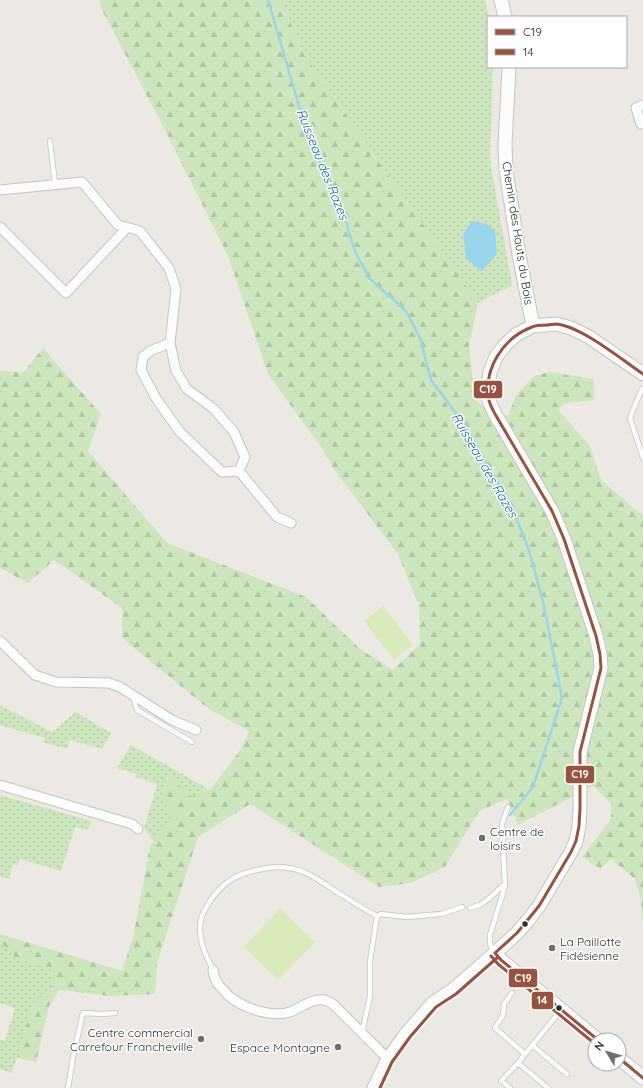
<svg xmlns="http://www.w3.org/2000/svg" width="643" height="1088" font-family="Quicksand,sans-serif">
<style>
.grass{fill:url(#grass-dots)}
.forest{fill:url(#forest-firs)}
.pitch{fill:#d9eabb}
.water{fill:#99d6ec}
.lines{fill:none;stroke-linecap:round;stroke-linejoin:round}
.stream{stroke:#99d6ec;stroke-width:2.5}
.lane-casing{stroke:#c5c4c5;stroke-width:6}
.street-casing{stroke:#c5c4c5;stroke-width:11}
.secondary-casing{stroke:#c5c4c5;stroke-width:15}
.lane{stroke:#fcfcfb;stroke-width:4.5}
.street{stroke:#fcfcfb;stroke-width:9}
.secondary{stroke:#fcfcfb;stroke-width:13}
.bus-1-casing{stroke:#fff;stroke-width:6}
.bus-2-casing{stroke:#fff;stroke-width:6}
.bus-1{stroke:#965340;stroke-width:3}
.bus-2{stroke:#965340;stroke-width:3}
.poi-dot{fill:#706f6e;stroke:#fff;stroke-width:1.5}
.bus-dot{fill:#2e2e2e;stroke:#fff;stroke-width:1.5}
.labels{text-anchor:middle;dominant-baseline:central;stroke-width:3;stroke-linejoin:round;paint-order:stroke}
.street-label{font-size:12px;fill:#2e2e2e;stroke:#fff}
.poi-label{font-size:12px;fill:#2e2e2e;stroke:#fff;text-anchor:start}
.water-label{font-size:13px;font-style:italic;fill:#0d6fa3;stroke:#fff}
.line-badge{stroke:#fff;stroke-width:1.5}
.badge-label{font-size:11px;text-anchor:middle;font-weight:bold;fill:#fff}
</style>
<defs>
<pattern id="grass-dots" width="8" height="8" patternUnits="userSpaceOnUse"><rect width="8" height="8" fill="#cee6be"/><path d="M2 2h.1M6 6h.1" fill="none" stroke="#b1c6a4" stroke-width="1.8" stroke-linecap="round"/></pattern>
<pattern id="forest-firs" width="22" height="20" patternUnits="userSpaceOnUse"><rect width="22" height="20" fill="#cee6be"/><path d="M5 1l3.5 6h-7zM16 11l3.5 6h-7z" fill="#b1c6a4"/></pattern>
</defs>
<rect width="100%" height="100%" fill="#ece8e4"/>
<path class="grass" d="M281,0H485L489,17L488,67H493L490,160L512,285L478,303L305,56Z
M0,705L52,732L76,712L111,733L102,749L70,740L67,749L43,742L45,738L0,725Z
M131,745L205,787L192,798L168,776L161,798L175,818L154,842L144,828L157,784L135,777L136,774L117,768Z
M0,795L91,821L88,830L75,827L61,871L20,859L18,865L13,864L9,879L0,876Z
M0,943L5,946L15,957L50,968L53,984L33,1003L17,1058L11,1073L0,1069V1040L5,1041L15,1008L0,1003Z"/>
<path class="forest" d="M100,0H281L305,56L478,303L469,346L475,400L494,414L508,415L516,396L534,376L549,372L594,379V400L565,403L558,410L590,446L601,480L638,512L643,514V922L642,920L641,900L635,879L611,859L600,869L582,857L611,819V804L593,786L518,825L507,799L479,811L445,867L411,883L379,887L250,804L198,837L157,963L155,994L110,996L59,990L49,1006L36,1062L17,1058L33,1003L53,984L50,968L15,957L5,946L0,943V934L122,971L133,938L150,846L175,818L161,798L169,776L192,797L205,787L210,790L241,749L249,731L209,709L122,638V608L54,560L28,583L0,568V370L23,373L43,348L101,414L88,451L167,543L306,597L359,648L393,670L420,644L419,606L398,554L333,468L324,451L268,374L228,256L166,132L101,8Z"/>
<path class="pitch" d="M383,606L413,645L394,660L364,621Z
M280,909L315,942L278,980L244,947Z"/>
<path class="water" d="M472,221L486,224L495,230L497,254L482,271L466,259L463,234Z"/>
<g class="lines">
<path class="stream" d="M268,0L305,126L325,173L341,204L354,249L369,278L406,311L420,338L431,380L462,421L512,507L529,550L544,606L562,698L533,787L510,815"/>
<g class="lane-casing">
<path id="lane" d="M50,141L55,184
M643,388L640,393L630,418L643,458
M133,696L137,710L192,742
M470,908L480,905L492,896L502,886H505
M494,952L490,944V935L505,886L502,824L508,807
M213,970C207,957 200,945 200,930C199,920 203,912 208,904C221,883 237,873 262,869C271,867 280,866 289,868C305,870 319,880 332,889C347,898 361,908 377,916L381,914L407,917L441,914L462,907
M512,993L504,1004L503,1015L495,1028L525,1054
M362,1033L370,996V961L377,916
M532,1045L567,1074
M518,1063L548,1088
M68,1088L74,1052L83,1013L102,1014L115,1013
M510,1088L501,1081L518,1063L560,1011"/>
</g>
<g class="street-casing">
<path id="street" d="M641,124L636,108L643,105
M0,190L82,182L118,225L126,227L123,232L66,293L0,227
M126,227L140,231L169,268L176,289L170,343
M170,343L176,371L187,389L214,409L234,432L245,457L239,471L222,472L180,432L157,400L141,370L143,357L150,351Z
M239,471L277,517L291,523
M0,641L35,675L56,682L109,683L120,687L172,720L196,730
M0,785L132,824L138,829
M213,970C215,984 220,986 229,996C243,1008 272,1018 290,1012C305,1006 317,993 333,1004L388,1059"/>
</g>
<g class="secondary-casing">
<path id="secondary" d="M501,0L505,17
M509,67L505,144L506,170L519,255L533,326
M495,953L501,960L598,1040
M619,1058L643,1078
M374,1088L388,1059L406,1034L433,1003L453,990L495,953L517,933L529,919L539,906L571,852L576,841L579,826L580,809V752L601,668L600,654L596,636L564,539L552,511L495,414L489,401L488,387L490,372L496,357L505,345L517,334L533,326L556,324L571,328L589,337L643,374"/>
</g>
<use href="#lane" class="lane"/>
<use href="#street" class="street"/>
<use href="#secondary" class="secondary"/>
<g class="bus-1-casing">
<path id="bus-1" d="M495,953L517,933L539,906L571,852L576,841L579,826L580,809V752L601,668L600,654L596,636L564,539L552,511L495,414C493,410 490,405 489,400C483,369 503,338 532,327C536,325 542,325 547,325C550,325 553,324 556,324C581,326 622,360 643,374
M495,953L501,960L598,1040
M619,1058L643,1078"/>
</g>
<g class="bus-2-casing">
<path id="bus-2" d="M491,956L498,964L595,1044
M380,1088L392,1062L410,1037L436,1007L456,994L498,957"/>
</g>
<use href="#bus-1" class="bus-1"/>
<use href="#bus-2" class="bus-2"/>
</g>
<g class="poi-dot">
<circle cx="482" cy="838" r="4"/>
<circle cx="552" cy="948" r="4"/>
<circle cx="201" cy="1039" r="4"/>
<circle cx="338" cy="1047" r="4"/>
</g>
<g class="bus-dot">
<circle cx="525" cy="924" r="3.5"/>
<circle cx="559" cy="1008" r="3.5"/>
</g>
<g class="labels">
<g class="street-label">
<text transform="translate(518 233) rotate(81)">Chemin des Hauts du Bois</text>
</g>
<g class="poi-label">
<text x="490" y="831">Centre de<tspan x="490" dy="14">loisirs</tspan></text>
<text x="560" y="941">La Paillotte<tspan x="560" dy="14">Fidésienne</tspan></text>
<text x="193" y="1032" text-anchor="end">Centre commercial<tspan x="193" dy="14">Carrefour Francheville</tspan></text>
<text x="330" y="1047" text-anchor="end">Espace Montagne</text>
</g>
<g class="water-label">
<text transform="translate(323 164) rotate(68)">Ruisseau des Razes</text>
<text transform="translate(485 465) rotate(60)">Ruisseau des Razes</text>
</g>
</g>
<g class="line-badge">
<rect x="473" y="380" width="30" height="19" rx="4" fill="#965340"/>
<rect x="565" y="765" width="30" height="19" rx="4" fill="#965340"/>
<rect x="508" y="968" width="30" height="20" rx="4" fill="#965340"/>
<rect x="531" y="991" width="23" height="19" rx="4" fill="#965340"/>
</g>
<g class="badge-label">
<text x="488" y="393">C19</text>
<text x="580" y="778">C19</text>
<text x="523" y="982">C19</text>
<text x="542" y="1004">14</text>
</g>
<rect x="487" y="16" width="140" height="52" fill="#ffffff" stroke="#ababab"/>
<rect x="495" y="29" width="20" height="6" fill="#965340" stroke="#ababab"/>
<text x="523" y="36" font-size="12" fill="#2e2e2e">C19</text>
<rect x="495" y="49" width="20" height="6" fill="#965340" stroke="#ababab"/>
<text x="523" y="56" font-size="12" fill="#2e2e2e">14</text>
<g transform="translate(607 1052) rotate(308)"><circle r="19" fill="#ffffff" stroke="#ababab"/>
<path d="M0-3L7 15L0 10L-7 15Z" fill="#706f6e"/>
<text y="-6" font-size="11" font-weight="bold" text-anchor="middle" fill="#2e2e2e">N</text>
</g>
</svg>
